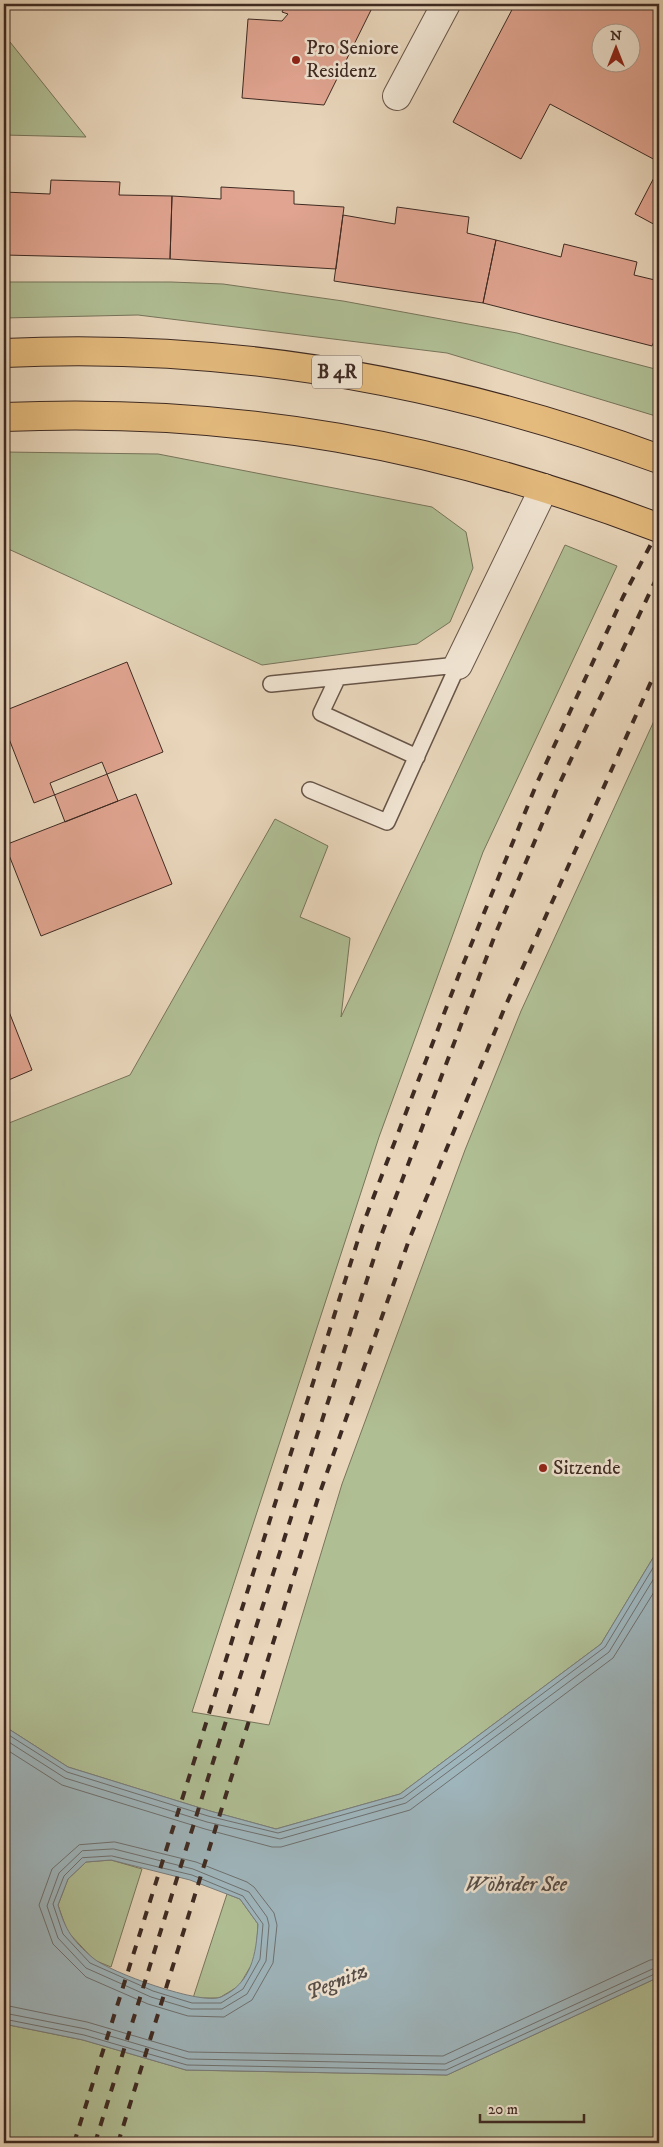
<svg xmlns="http://www.w3.org/2000/svg" width="663" height="2147" font-family="'IM FELL DW Pica',serif">
<style>
.green{fill:#b0be94;stroke:#77745b}
.water{fill:#9eb5bc;stroke:#787d7e;fill-rule:evenodd}
.lines{fill:none;stroke-linecap:round;stroke-linejoin:round}
.shore{stroke:#6e706f;stroke-width:1}
.building{fill:#e0a490;stroke:#3e2a22;fill-rule:evenodd}
.service-casing{stroke:#685548;stroke-width:18}
.minor-casing{stroke:#685548;stroke-width:30}
.primary-casing{stroke:#3e2a22;stroke-width:30}
.service{stroke:#f0e4d2;stroke-width:15}
.minor{stroke:#f0e4d2;stroke-width:28}
.primary{stroke:#e4ba7d;stroke-width:28}
.rail{stroke:#3e2a22;stroke-width:4;stroke-dasharray:9 9;stroke-linecap:butt}
.poi-dot{fill:#8f2418;stroke:#f0e4d2;stroke-width:2}
.labels{text-anchor:middle;dominant-baseline:central;stroke-width:5;stroke-linejoin:round;paint-order:stroke}
.shield{fill:#f0e4d2;stroke:#736257;stroke-width:1}
.shield-label{font-size:19px;font-weight:bold;fill:#3e2a22}
.poi-label{font-size:20px;fill:#3e2a22;stroke:#f0e4d2;text-anchor:start}
.water-label{font-size:21px;font-style:italic;fill:#564d48;stroke:#f0e4d2}
</style>
<rect width="100%" height="100%" fill="#e8d5ba"/>
<filter id="stains"><feTurbulence type="fractalNoise" baseFrequency=".004" numOctaves="4"/><feColorMatrix values="0 0 0 0 .2 0 0 0 0 .09 0 0 0 0 .02 0 0 0 .5 -.17"/></filter>
<radialGradient id="worn" r=".72"><stop offset=".6" stop-color="#630" stop-opacity="0"/><stop offset="1" stop-color="#630" stop-opacity=".3"/></radialGradient>
<path class="green" d="M10,42L86,137L4,135V44Z
M4,282H171L223,284L343,301L517,333L659,370V417L447,353L138,315L4,318Z
M4,452L158,454L432,507L466,532L473,568L450,622L417,644L262,665L4,547Z
M565,545L617,566L483,852L379,1137L192,1712L269,1725L342,1484L465,1150L521,1011L659,710V1548L601,1644L400,1794L276,1829L210,1811L68,1767L4,1726V1125L130,1075L275,819L328,846L300,917L350,938L341,1017Z
M111,1860L142,1869L111,1967L94,1960L67,1931L58,1905L68,1879L86,1862Z
M227,1894L240,1899L258,1924L256,1957L239,1986L219,1998H193Z
M659,1977V2143H4V2024L83,2040L186,2070L447,2075Z"/>
<path class="water" d="M659,1548V1977L447,2075L186,2070L83,2040L4,2024V1726L68,1767L210,1811L276,1829L400,1794L601,1644ZM111,1860L190,1880L240,1899L258,1924C256,1954 252,1983 221,1997C202,2006 109,1972 93,1958C72,1940 66,1931 58,1905L68,1879L86,1862Z"/>
<g class="lines">
<path class="shore" d="M4,1732L67,1772L208,1816L278,1833L403,1798L605,1647L659,1558
M4,1739L65,1778L207,1822L280,1839L406,1803L609,1652L659,1570
M4,1748L62,1785L205,1829L272,1847H281L410,1810L613,1658L659,1584
M115,1842L196,1862L247,1882L254,1887L274,1913L277,1925L273,1963L252,2000L224,2017L188,2016L148,2004L86,1977L53,1944L39,1905L52,1869L79,1845Z
M114,1849L193,1869L249,1892L267,1917L269,1925L266,1961L247,1994L222,2009H191L151,1997L86,1968L58,1938L47,1906L59,1873L82,1851Z
M112,1856L192,1875L243,1896L263,1924L260,1959L243,1989L221,2003H192L153,1991L90,1963L63,1934L53,1904L64,1876L82,1858Z
M4,2005L87,2022L189,2052L443,2056L650,1960L659,1959
M4,2013L86,2029L188,2059L445,2064L659,1966
M4,2019L84,2035L187,2065L446,2070L659,1972"/>
</g>
<path class="building" d="M286,4H374L324,105L242,98L248,19L282,21L288,14L282,12Z
M515,4H659V162L550,104L521,159L453,122ZM600,32H630V62H600Z
M659,168V227L635,214Z
M51,180L120,182L119,195L172,196L170,259L4,255V192L50,194Z
M221,187L294,191V204L344,207L336,269L170,259L172,196L221,199Z
M397,207L469,217L467,233L496,240L483,303L334,281L343,215L395,224Z
M496,240L561,257L564,244L637,262L634,275L659,281V330L652,346L483,303Z
M127,662L163,752L34,803L4,726V711Z
M102,762L118,801L65,822L50,783Z
M136,794L172,884L41,936L5,845Z
M4,999L32,1070L4,1082Z"/>
<g class="lines">
<g class="service-casing">
<path id="service" d="M338,677L321,713L417,757
M271,684L458,665L387,822L310,790"/>
</g>
<g class="minor-casing">
<path id="minor" d="M397,96L446,4
M458,665L544,488"/>
</g>
<g class="primary-casing">
<path id="primary" d="M4,353C228,342 449,382 659,459
M4,417C237,407 442,445 659,528"/>
</g>
<use href="#service" class="service"/>
<use href="#minor" class="minor"/>
<use href="#primary" class="primary"/>
<path class="rail" d="M74,2143L362,1227L460,972L537,783L623,597L659,529
M95,2143L218,1746L381,1236L495,935L556,791L659,573
M118,2143L318,1498L409,1240L505,1007L659,664"/>
</g>
<g class="poi-dot">
<circle cx="296" cy="60" r="5"/>
<circle cx="543" cy="1468" r="5"/>
</g>
<g class="labels">
<rect class="shield" x="312" y="355.5" width="50" height="33" rx="4"/>
<g class="shield-label">
<text x="337" y="372">B 4R</text>
</g>
<g class="poi-label">
<text x="306" y="48">Pro Seniore<tspan x="306" dy="23">Residenz</tspan></text>
<text x="553" y="1468">Sitzende</text>
</g>
<g class="water-label">
<text x="516" y="1885">Wöhrder See</text>
<text transform="translate(337 1982) rotate(-22)">Pegnitz</text>
</g>
</g>
<rect width="663" height="2147" fill="none" stroke="#e8d5ba" stroke-width="20"/>
<rect x="5" y="5" width="653" height="2137" fill="none" stroke="#3e2a22" stroke-width="2.5"/>
<rect x="10" y="10" width="643" height="2127" fill="none" stroke="#3e2a22"/>
<g transform="translate(616 48)"><circle r="24" fill="#f0e4d2" stroke="#a99a8c"/>
<path d="M0-4L9 19L0 12L-9 19Z" fill="#8f2418"/>
<text y="-8" font-size="14" font-weight="bold" text-anchor="middle" fill="#3e2a22">N</text>
</g>
<path d="M480 2114v8h104v-8" fill="none" stroke="#3e2a22" stroke-width="2.5"/>
<text x="488" y="2114" font-size="15" fill="#3e2a22" stroke="#f0e4d2" stroke-width="4" paint-order="stroke">20 m</text>
<rect width="100%" height="100%" filter="url(#stains)"/>
<rect width="100%" height="100%" fill="url(#worn)"/>
</svg>
